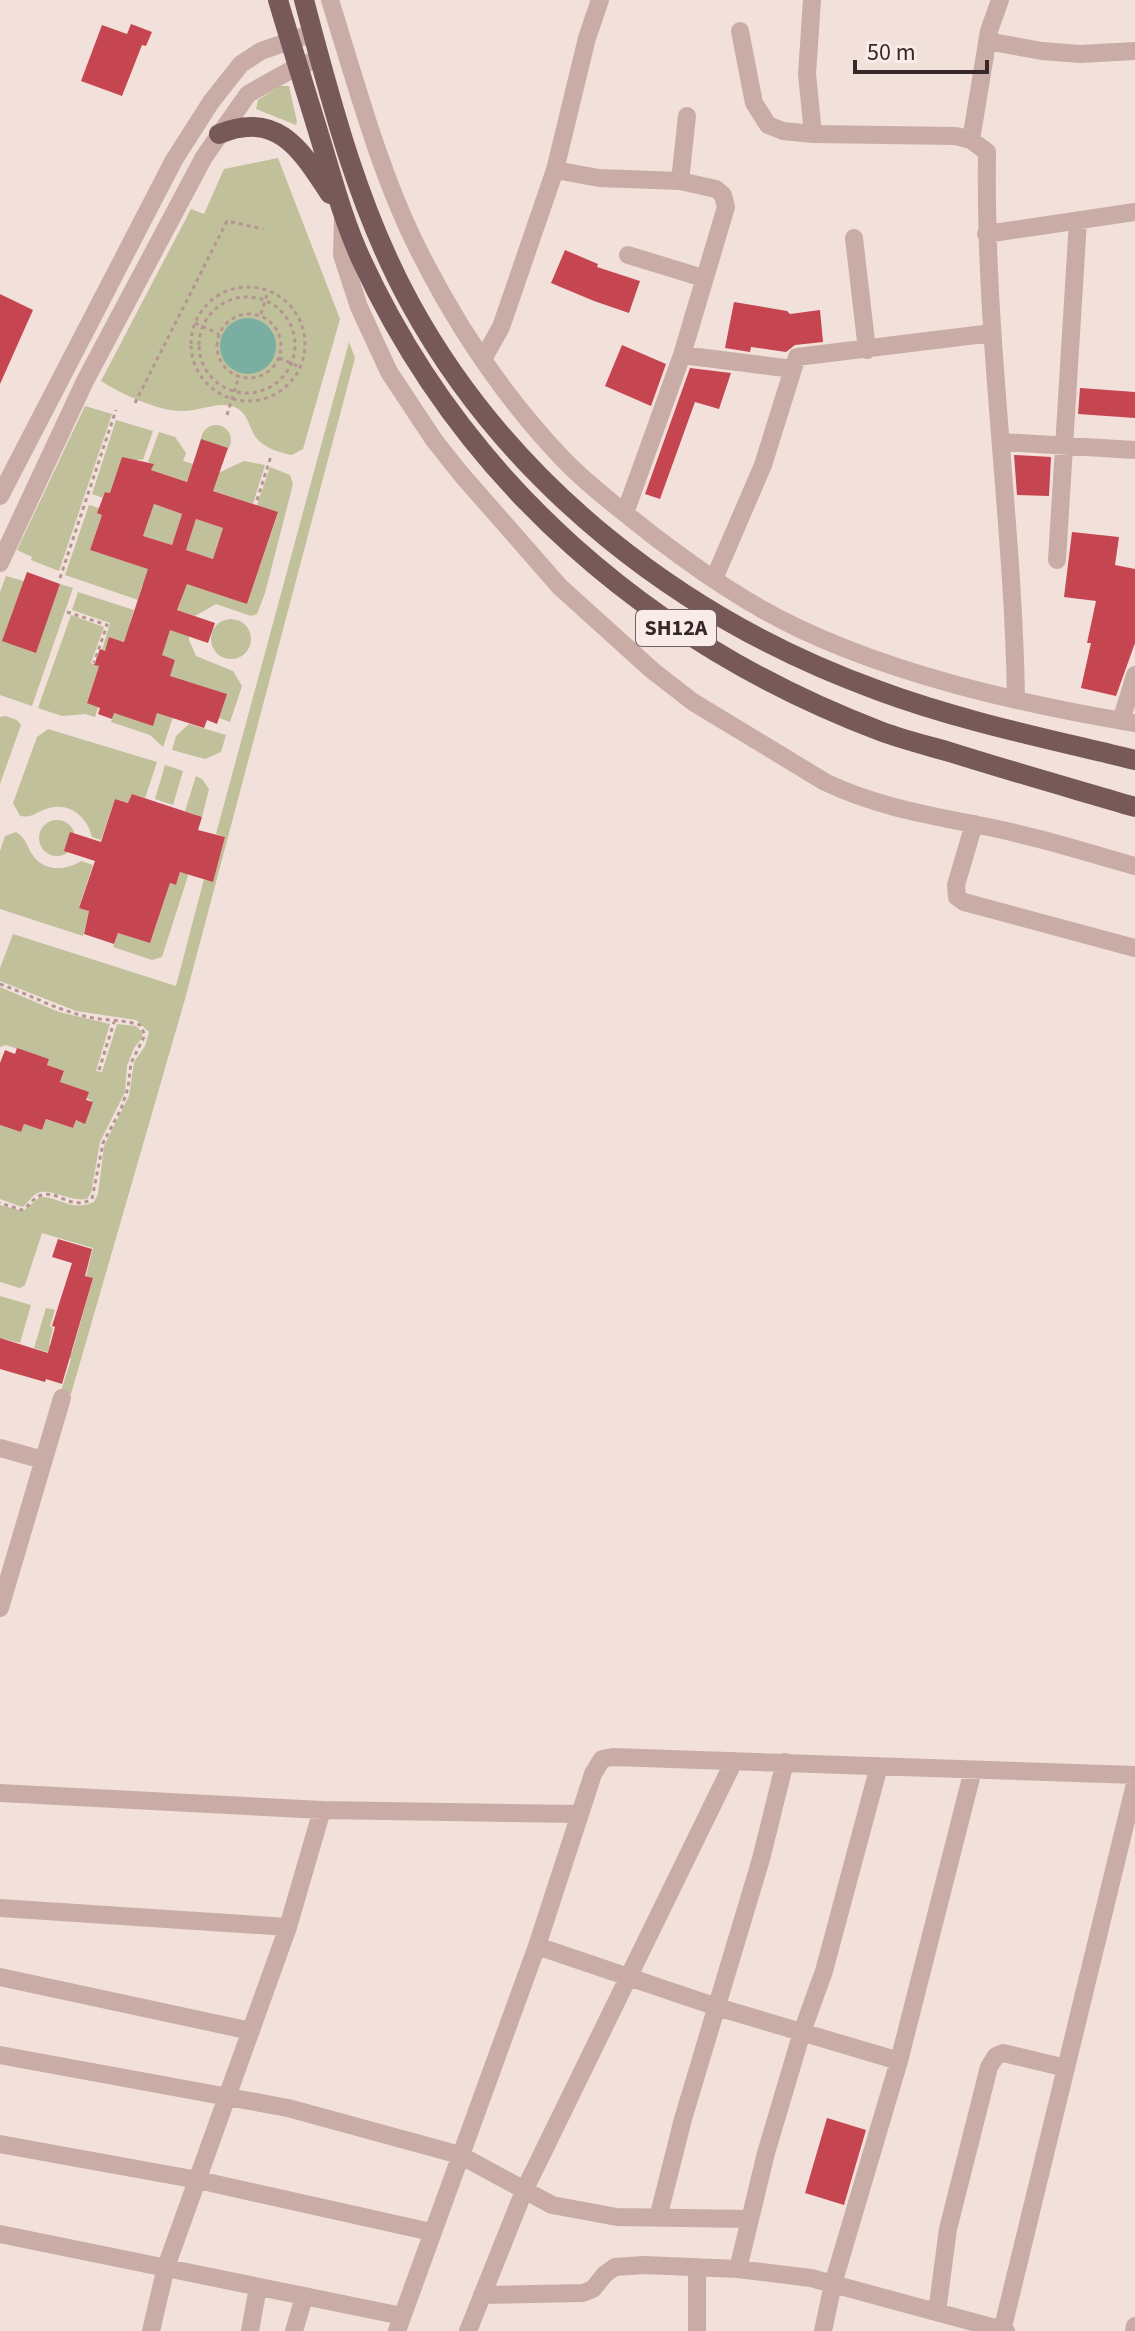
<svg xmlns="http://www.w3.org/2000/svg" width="1135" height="2331" font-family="'Source Sans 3',sans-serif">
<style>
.green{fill:#c0c09b}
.water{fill:#7aaea0}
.building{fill:#c54651;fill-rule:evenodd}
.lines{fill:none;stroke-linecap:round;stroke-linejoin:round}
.path{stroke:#b59592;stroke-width:3;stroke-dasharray:4 4;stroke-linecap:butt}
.minor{stroke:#caaca7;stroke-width:18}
.major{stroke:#785959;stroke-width:20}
.labels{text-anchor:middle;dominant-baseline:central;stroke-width:8;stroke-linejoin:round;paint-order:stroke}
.shield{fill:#f9ebe8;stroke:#706262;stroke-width:2}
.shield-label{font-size:22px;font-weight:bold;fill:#362828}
</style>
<rect width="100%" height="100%" fill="#f2e0db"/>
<path class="green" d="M280,86H289L297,122L296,125L256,109L258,100Z
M278,158L340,319L303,449L292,455C281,453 267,449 258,440C248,429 250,412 232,406C215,402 200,411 183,411C159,412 120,393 101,381L191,209L204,214L224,169Z
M349,342L355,358L185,999L71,1394L61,1391L71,1359L34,1348L46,1308L55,1310L50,1326L53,1328L49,1345L72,1352L93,1278L86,1276L93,1248L42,1233L25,1285L20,1288L0,1282V1205L23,1211L40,1197C62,1197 69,1212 94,1202L98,1194L104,1146L129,1096L134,1062L145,1046L149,1032L136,1020L76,1011L0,981V968L13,934L176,986L204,879L213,881L225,837L216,834Z
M85,406L112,414L59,571L31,560L32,557L17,550Z
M116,420L153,431L143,460L139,459L110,493L105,492L103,498L92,494Z
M201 440a15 15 0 1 1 30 0a15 15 0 1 1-30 0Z
M159,432L175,437L186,453L183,461L193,464L187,482L151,470L153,464L148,462Z
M244,461L265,465L253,504L211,490L216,474Z
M270,467L290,475L293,484L265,593L257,614L251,616L216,604L195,616L177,610L181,599L179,578L247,604L278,513L257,505Z
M154,504L182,514L172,545L143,536Z
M89,505L99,508L102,515L90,550L157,571L151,588L142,585L138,600L65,575Z
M196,519L223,528L213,559L186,550Z
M6,576L24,581L36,652L60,584L73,588L32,706L0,695V592Z
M78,592L134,610L130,623L140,626L134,645L110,637L105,651L102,650L110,623L72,610Z
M71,615L104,627L91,663L99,666L87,702L98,707L95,717L85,714L62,716L38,708Z
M211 639a20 20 0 1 1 40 0a20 20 0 1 1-40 0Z
M172,625L189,631V640L196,656L233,671L242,686L230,722L219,718L226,694L185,681L163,747L150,735L111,722L114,713L153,725L175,660L153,652Z
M6,716L17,720L21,725L0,784V717Z
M189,724L226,735L221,752L205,759L172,750L176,736Z
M48,729L157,762L145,798L132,794L129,803L115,799L101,840L92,837C87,816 68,801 46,809C35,813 32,818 20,816L13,803L37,737Z
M165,765L183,771L173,805L155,799Z
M196,776L202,779L209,789L202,817L185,811Z
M39 838a18 18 0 1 1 36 0a18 18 0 1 1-36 0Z
M16,832C27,839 26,845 32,854C43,872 65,871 81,861L93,865L79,907L89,911L83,936L0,909V851L5,836Z
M185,858L193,860L162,957L152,960L113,947L118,933L150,943L170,883L176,885Z
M0,987L59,1012L110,1024L96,1071L102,1072L117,1024L136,1026L142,1032V1038L134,1048L127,1066L125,1092L100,1142L91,1193L87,1199C69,1202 48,1186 36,1194C30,1197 28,1204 22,1207L0,1199V1125L21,1132L24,1124L42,1130L46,1119L73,1128L76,1120L85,1123L93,1102L60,1082L64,1072L47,1065L49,1059L6,1045L0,1047Z
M0,1296L31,1305L20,1343L0,1338Z"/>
<path class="water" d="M220 346a28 28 0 1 1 56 0a28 28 0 1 1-56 0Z"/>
<path class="building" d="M131,24L152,32L146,46L142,45L122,96L81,81L102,25L127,34Z
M565,250L598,264L597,267L640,281L629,313L594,301L551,283Z
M0,294L33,310L0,384Z
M734,302L787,311L790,314L820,310L823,342L795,345L786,352L751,347L750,352L725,348Z
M622,345L666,364L651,406L605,386Z
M690,368L731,373L719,409L695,402L660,499L645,494Z
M1080,388L1135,392V418L1078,414Z
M201,439L228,448L213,491L278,512L247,604L187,584L177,610L215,623L208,643L170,630L162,655L175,660L170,676L227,694L217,724L207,720L204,728L157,713L153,726L114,713L112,719L98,714L100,708L87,703L99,666L94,665L100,649L105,651L109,637L124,642L148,569L90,550L102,515L97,513L105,492L110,493L122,457L154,464L151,470L187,482ZM154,504L182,514L172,545L143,536ZM196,519L223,528L213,559L186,550Z
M1014,455L1051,457L1049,496L1017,495Z
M1072,532L1119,537L1115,565L1135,569V643L1116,696L1081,688L1091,643H1087L1096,601L1064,597Z
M27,572L60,584L36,653L2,641Z
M132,794L202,817L198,830L225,837L213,882L180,872L176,885L170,883L150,943L118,933L114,944L84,934L89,911L79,908L95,861L64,851L70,832L101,842L115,799L128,803Z
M17,1048L49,1059L47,1065L64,1071L60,1082L89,1092L86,1100L93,1102L85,1124L76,1120L73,1128L46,1119L42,1130L24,1124L21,1132L0,1125V1063L5,1050L15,1054Z
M58,1239L92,1249L85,1276L93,1278L62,1384L46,1379L45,1382L0,1369V1338L48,1353L55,1327L52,1326L72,1263L52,1257Z
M827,2118L866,2130L844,2205L805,2193Z"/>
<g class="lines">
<path class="path" d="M191 344a57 57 0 1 1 114 0a57 57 0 1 1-114 0Z
M199 345a48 48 0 1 1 96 0a48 48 0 1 1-96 0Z
M261,314L268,291
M217 346a32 32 0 1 1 64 0a32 32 0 1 1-64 0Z
M195,323L219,334
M279,358L300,367
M135,403L227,221L263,229
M227,415L239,376
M257,500L271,456
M60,578L116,410
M67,612L107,625L94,663
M0,984C28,994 55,1009 84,1016C102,1021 122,1019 140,1025L145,1035L131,1063L128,1088L121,1109L103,1143L92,1199C70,1211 59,1190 42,1195C33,1197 30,1206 22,1210L0,1203
M99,1070L114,1022"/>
<path class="minor" d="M330,0C355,80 379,170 416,245C454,322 504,397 563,459C591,488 624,512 655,537C700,571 747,604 798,628C899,676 1025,705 1135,723
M812,0L807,74L813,134
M740,31L754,103L768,125L783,131L813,134L956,136L971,140L987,152C984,335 1013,516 1016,698
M987,41L1042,51L1080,54L1135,51
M971,140L989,31L1000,0
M555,170L599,178L680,181L716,189L723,195L726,207L682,355L625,513
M680,181L687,116
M343,216L342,255L359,307L389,372L434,440L461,474L560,587L653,671L693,702L825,782C873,805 922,814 973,824C1028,834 1082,851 1135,866
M986,234L1135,212
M854,238L867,350
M628,255L703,278
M682,355L793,369L797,357L992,333
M483,359L501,327L555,170L587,38L600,0
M1002,442L1135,450
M0,496L174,160L211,102L241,64L261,51L313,33
M1057,560L1078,221
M0,563L85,381L204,157L248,94L298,66L320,59
M714,579L763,465L793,369
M1121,721L1135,675
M974,824L956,885L957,897L964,902L1135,948
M0,1448L43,1460
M0,1608L62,1398
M0,1793L322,1810L579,1814
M0,1908L288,1927
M537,1946L717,2007L899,2061
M0,1977L251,2031
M0,2055L288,2108L343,2123L460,2155L552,2205L617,2217L750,2219
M0,2144L198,2180L431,2232
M658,2218L683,2119L761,1859L785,1762
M0,2234L402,2316
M738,2269L766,2153L802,2032L824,1971L879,1766
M482,2295L583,2293L593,2289L605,2274L615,2267L644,2265L738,2269L811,2278L1006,2331
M937,2312L948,2229L989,2067L996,2056L1003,2053L1066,2068
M151,2331L166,2267L288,1927L322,1810
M250,2331L258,2287
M294,2331L304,2297
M397,2331L537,1946L593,1774L602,1759L613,1757L1135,1775
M468,2331L524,2191L734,1761
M697,2331V2267
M823,2331L833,2284L899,2061L973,1770
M1002,2331L1135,1784
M1134,2331L1135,2326"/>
<path class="major" d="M278,0C293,51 309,101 324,151C335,188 345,224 361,259C464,483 651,644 880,731C904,740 929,746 953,753C1013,772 1074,789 1135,807
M304,0C331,103 359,210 410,303C510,486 684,620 877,690C960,721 1049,739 1135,760
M219,134C278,110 301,150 330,194"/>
</g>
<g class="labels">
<rect class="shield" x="636" y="610" width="80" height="36" rx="6"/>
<g class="shield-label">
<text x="676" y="628">SH12A</text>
</g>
</g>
<path d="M855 60v12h132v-12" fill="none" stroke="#362828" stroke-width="4"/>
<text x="867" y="60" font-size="24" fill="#362828" stroke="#f9ebe8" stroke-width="6" paint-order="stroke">50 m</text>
</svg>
